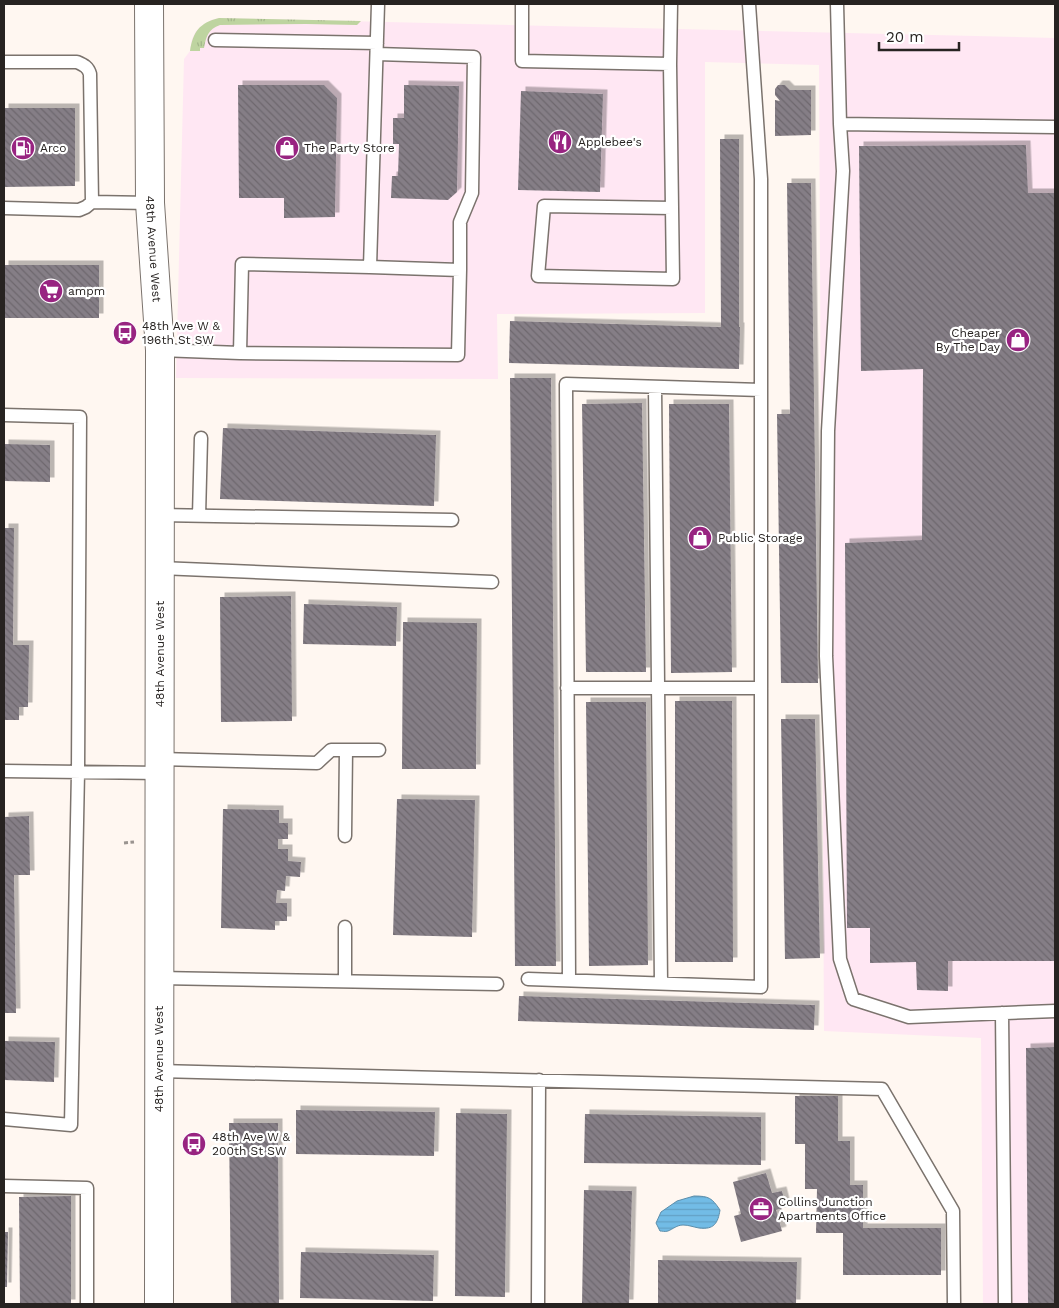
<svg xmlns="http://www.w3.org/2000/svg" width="1059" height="1308" font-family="'Work Sans',sans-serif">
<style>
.commercial{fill:#ffe7f3}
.grass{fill:url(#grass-tufts)}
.water{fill:url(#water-rules);stroke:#5c8eab}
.building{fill:url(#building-back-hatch);filter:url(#shadow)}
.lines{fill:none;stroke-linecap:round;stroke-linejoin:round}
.service-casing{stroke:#7b736d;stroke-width:15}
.tertiary-casing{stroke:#7b736d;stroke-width:30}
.path{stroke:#9a9490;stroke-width:3;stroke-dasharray:4 2.5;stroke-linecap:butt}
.service{stroke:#fff;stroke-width:12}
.tertiary{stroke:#fff;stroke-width:28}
.labels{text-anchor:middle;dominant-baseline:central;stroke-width:4.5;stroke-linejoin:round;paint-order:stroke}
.poi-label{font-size:12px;fill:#272321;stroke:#fff;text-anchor:start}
.street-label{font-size:12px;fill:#272321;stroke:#fff}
</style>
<defs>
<pattern id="grass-tufts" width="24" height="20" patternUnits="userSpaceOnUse" patternTransform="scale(1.25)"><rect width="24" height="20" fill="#bed4a0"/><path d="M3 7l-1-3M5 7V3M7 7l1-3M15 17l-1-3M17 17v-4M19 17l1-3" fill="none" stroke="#a3b68a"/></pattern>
<pattern id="water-rules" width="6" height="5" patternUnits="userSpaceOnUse" patternTransform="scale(1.25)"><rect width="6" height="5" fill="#72bce6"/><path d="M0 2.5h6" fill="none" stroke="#63a1c5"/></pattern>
<pattern id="building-back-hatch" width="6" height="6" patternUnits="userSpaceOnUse" patternTransform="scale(1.25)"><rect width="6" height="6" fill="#857e86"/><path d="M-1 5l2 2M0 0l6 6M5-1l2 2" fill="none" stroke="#6d676d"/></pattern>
<filter id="shadow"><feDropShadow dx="4.5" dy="-4.5" stdDeviation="0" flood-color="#0004"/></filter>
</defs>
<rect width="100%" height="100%" fill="#fff7f1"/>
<path class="commercial" d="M219,18L1055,38V1304H983L981,1038L824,1031L819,65L705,62V313L497,314L498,379L176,378L184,59L190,51L192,39L196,31L211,20Z"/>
<path class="grass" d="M219,18L361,21L357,25L306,24L220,25C208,29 206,37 204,48H200V51H190C193,32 199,23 219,18Z"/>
<path class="water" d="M694,1196C709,1196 712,1198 720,1210C718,1223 714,1230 699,1228C693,1227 689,1225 683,1225C677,1225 673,1229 668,1231C665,1232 662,1231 660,1231L656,1223L661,1212L677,1201Z"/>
<path class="building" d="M238,85H324L337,98L335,217L284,218V198H239Z
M404,85L459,86L457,192L448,200L391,198L392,176H398L399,144H393V118H404Z
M778,85H785L790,90H811V135L775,136V100L780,101L775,95V89Z
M521,91L603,94L600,192L518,190Z
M4,108H75V186L4,187Z
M720,139H739V327H740L739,369L509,363L510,321L721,327Z
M1026,145L1028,193H1054L1055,308V961H948V991L917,990L916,962L870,963V928H847L845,543L922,540L923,369L861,371L859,146Z
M787,183H811L818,683H781L777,414H790Z
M4,265H99V318H4Z
M510,378H551L556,966H515Z
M642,403L646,672H586L582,404Z
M669,404H729L732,672L671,673Z
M223,428L436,435L434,506L220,499Z
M4,444L50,445V482L4,481Z
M4,528H14L13,645H29L28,707H19V720H4Z
M291,596L292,721L221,722L220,597Z
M304,604L397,607L396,646L303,644Z
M403,622L477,623L476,769H402Z
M675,701H732L733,962H675Z
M586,702H646L648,965L589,966Z
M781,719H815L820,958L785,959Z
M397,799L475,800L472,937L393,935Z
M223,809L279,810V823H288V839H278V849H288V861L301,862L300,877L286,876L285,891L277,890L276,903H287V921H275V930L221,928Z
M29,816L30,875H14L16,1013H4V817Z
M519,996L815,1005L814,1030L518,1021Z
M4,1041L55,1042L54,1082L4,1080Z
M1055,1047V1304H1028L1026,1048Z
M795,1096H838V1141H850V1185H863V1228H941V1275H843V1233H816L817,1189H805V1144H795Z
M296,1110L435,1112L434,1156L296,1154Z
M456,1113L507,1114L505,1297L455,1296Z
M585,1114L761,1117V1165L584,1163Z
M229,1123H278L279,1304H231Z
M766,1173L772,1193L782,1191L786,1207L776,1210L782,1231L741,1242L734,1216L741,1214L733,1182Z
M584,1190L632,1191L629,1304H582Z
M71,1196V1304H20L19,1197Z
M4,1232H8L7,1287H4Z
M301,1252L434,1255L433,1301L300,1298Z
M658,1260L797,1262L796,1304H658Z"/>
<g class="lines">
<g class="service-casing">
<path id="service" d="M522,4V61L670,64L671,4
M837,4L840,124L843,171L828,431L826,656L840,959L853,999L909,1017L1055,1011
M215,40L377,43
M4,62H77C84,65 88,67 90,74L92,202L86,207L79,210L4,208
M670,64L673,279L538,276L544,206L672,208
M840,124L1055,127
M92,202L150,203
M370,267L460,270V222L472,193L474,57L377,54
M160,350L240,353L242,264L370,267L378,4
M240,353L458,355L460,270
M655,387L661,983
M4,415L80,417L78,772L71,1125L4,1119
M160,515L452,520
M199,516L201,438
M160,568L492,582
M567,688H761
M160,759L317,763L331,750H379
M4,771L160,773
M345,836L346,750
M159,978L497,984
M528,979L761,987V179L749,4
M569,980L566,384L761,390
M345,981V927
M1002,1013L1005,1304
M159,1071L882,1089L953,1211L954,1304
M4,1186L87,1188V1304
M538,1304L539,1080"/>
</g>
<g class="tertiary-casing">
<g id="tertiary">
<path id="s1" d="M149,4L150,203L160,350L159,1304"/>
</g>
</g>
<path class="path" d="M124,843L134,842"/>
<use href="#service" class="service"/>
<use href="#tertiary" class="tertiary"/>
</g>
<defs>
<g id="restaurant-disc" transform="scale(1.25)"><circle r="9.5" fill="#982481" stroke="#fff"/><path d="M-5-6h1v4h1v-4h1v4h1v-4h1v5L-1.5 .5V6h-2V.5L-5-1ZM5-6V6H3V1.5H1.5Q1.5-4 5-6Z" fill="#fff"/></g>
<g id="fuel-disc" transform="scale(1.25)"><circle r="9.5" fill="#982481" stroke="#fff"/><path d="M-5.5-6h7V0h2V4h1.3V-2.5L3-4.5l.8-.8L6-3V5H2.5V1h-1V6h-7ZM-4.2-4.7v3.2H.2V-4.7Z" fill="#fff"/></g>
<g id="shop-disc" transform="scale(1.25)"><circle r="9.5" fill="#982481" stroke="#fff"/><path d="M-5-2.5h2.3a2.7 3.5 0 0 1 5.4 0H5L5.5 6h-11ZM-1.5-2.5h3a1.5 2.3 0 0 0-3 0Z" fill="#fff"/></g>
<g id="supermarket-disc" transform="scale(1.25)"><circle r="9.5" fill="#982481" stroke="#fff"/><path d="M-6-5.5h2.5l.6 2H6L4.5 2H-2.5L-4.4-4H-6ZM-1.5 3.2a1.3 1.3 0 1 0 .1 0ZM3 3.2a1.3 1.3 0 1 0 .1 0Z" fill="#fff"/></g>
<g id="bus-disc" transform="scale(1.25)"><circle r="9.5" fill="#982481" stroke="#fff"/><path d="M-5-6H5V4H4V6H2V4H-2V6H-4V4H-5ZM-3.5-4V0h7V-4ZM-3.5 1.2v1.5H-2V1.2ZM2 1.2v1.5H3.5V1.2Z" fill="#fff"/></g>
<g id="office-disc" transform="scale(1.25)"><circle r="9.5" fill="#982481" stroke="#fff"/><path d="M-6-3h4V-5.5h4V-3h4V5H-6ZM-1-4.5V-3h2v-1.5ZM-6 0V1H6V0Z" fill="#fff"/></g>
</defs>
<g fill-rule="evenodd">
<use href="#restaurant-disc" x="560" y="142"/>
<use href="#fuel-disc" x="23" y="148"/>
<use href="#shop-disc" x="287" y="148"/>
<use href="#supermarket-disc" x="51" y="291"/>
<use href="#bus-disc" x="125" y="333"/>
<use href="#shop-disc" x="1018" y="340"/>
<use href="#shop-disc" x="700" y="538"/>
<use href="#bus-disc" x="194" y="1144"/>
<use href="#office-disc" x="761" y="1209"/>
</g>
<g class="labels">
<g class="poi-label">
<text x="578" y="142">Applebee's</text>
<text x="40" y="148">Arco</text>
<text x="304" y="148">The Party Store</text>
<text x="68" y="291">ampm</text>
<text x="142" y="326">48th Ave W &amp;<tspan x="142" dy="14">196th St SW</tspan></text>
<text x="1000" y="333" text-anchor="end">Cheaper<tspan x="1000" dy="14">By The Day</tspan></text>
<text x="718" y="538">Public Storage</text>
<text x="212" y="1137">48th Ave W &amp;<tspan x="212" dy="14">200th St SW</tspan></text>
<text x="778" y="1202">Collins Junction<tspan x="778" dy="14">Apartments Office</tspan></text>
</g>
<g class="street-label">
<text stroke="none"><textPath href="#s1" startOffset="245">48th Avenue West</textPath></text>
<text transform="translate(160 654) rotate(-90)">48th Avenue West</text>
<text transform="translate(159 1059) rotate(-90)">48th Avenue West</text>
</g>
</g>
<rect width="1059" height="1308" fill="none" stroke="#272321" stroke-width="10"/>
<path d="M879 42v8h80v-8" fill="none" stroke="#272321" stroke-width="2.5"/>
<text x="886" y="42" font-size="15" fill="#272321" stroke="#ffffff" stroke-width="4" paint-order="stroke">20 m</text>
</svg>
